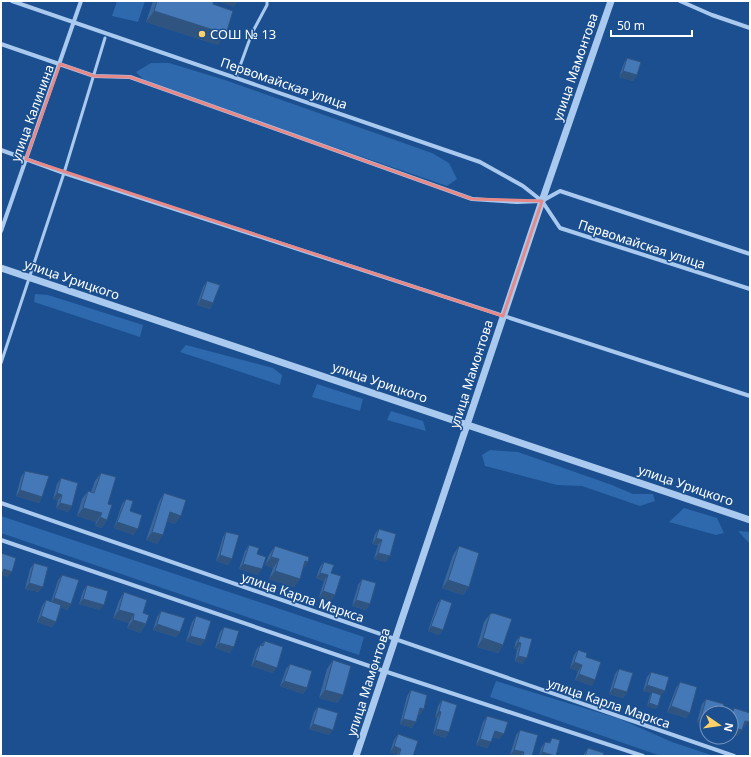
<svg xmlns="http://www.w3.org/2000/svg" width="751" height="757" font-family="'Noto Sans',sans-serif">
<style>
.green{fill:#2e69ad}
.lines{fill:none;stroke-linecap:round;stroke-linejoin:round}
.service{stroke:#a9c9ee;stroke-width:3}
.minor{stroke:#a9c9ee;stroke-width:4}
.tertiary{stroke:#a9c9ee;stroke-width:7}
.wall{fill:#3a679d}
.shaded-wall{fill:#305480}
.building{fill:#4478b7;stroke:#305480}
.marked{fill:none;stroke:#e88989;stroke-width:3;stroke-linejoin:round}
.poi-dot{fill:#ffd166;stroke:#1b4f8f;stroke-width:1.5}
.labels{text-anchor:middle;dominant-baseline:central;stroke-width:3;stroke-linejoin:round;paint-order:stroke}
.poi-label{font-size:13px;fill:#fff;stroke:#1b4f8f;text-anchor:start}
.street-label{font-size:13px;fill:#fff;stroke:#1b4f8f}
</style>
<rect width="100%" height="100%" fill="#1b4f8f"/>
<path class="green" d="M117,1H145L138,22L112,16Z
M151,63H169L225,80L432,153L449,163L457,179L447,186L147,83L136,72Z
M35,294L48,295L143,325L140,337L34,302Z
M186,345L273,368L282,375L280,385L180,352Z
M317,384L363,399L360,411L312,397Z
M391,411L423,421L426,431L387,420Z
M490,450L518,452L612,485L633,494H653L655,501L640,506L582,486L557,485L485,466L482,455Z
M684,508L717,518L724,533L716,535L669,522Z
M1,516L364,637L359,655L1,533Z
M738,531L750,532V544Z
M496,681L620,719L672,742L714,756H661L490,697Z"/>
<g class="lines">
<path class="service" d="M236,77L252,33L267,5V1
M1,363L64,173L105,38"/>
<path class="minor" d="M12,1L480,162L523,186L542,201L560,228L750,289
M680,1L712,15L750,28
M1,44L94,76L130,77L472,199L517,202L542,201L560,191L750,254
M1,150L64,173L750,396
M1,231L81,1
M1,503L734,756
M1,540L384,671L643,756"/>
<path class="tertiary" d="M1,268L750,520
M356,756L542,201L611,1"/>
</g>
<path class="wall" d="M153,1H214L213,4L218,45L146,22Z
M627,58L637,75L633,81L619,77L624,63Z
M207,281L213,303L210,309L197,305L203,287Z
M25,471L42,497L39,503L16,496L21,477Z
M101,473L108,504L107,520L102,528L95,526L96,522L77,516L82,499L88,491L91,492L95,481Z
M61,478L72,506L68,512L56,508L58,500L53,499L57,484Z
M164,493L175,524L167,521L157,544L146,540L159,502Z
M126,499L134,535L114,528L122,504Z
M379,529L386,562L374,559L378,545L372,544L375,534Z
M226,532L228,565L216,561L223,537Z
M249,545L257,554L258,575L239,569L245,551Z
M275,546L302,570L300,579L294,587L269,579L273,568L265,565L269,555Z
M459,546L469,587L463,595L442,588L453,555Z
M324,562L331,573L335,595L331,601L319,597L324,581L316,578L320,567Z
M34,563L39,592L25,589L30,569Z
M62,575L71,604L67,610L61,607L56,622L52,627L37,622L42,606L46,600L51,602L58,580Z
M362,579L370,604L366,610L352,606L358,585Z
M87,585L100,610L79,604L83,591Z
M124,592L143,613L146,624L140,633L127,628L129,623L113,618L119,601Z
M441,599L443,630L439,635L428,631L437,604Z
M161,611L180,632L176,637L153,630L157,617Z
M490,614L503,645L498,653L477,647L484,622Z
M196,616L201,646L186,641L192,622Z
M224,627L230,653L215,648L220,632Z
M520,636L523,664L515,661L517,649L514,648L516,641Z
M265,641L273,673L251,666L256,650L260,645H261Z
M578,650L586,657L592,686L575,680L578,671L570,668L574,655Z
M333,660L343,695L337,703L319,698L327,669Z
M290,664L307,688L303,694L280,686L286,669Z
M619,669L627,692L623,698L609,694L615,674Z
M651,672L661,696L656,709L647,706L650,695L652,693L643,691L647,677Z
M680,682L690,713L686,718L667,712L676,688Z
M411,690L420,715L418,714L412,728L400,724L407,696Z
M706,699L707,713V725L697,722L702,704Z
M442,700L449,732L445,738L433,734L437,718L435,717L438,706Z
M318,707L333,730L329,735L309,729L314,712Z
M487,716L500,739L493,737L487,748L476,745L483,722Z
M520,730L532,756H513L510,755L516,735Z
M398,734L413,756H397V755L390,752L394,740Z
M552,738L560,740L556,756H539L541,748L545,742L549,743Z
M588,748L603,756H583L584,754Z"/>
<path class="shaded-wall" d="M215,1H238L234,7Z
M154,11L226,34L218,45L146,22Z
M623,71L637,75L633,81L619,77Z
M201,299L213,303L210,309L197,305Z
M20,490L42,497L39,503L16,496Z
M57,493L62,495L58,500L53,499Z
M60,503L72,506L68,512L56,508Z
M83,508L102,513L96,522L77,516Z
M170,512L181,516L175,524L164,520Z
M100,517L107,520L102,528L95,526Z
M117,522L138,529L134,535L114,528Z
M152,532L163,535L157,544L146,540Z
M376,538L382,540L378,545L372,544Z
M378,553L390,556L386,562L374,559Z
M220,555L232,559L228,565L216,561Z
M271,557L279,559L273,568L265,565Z
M305,561L308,562L302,571Z
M243,564L262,569L258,575L239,569Z
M4,569L12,572L8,577L1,575V576V572Z
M275,571L300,579L294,587L269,579Z
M320,573L328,575L324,581L316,578Z
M448,580L469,587L463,595L442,588Z
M29,583L43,587L39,592L25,589Z
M323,591L335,595L331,601L319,597Z
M54,598L71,604L67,610L50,604Z
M83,599L104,605L100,610L79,604Z
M356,600L370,604L366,610L352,606Z
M119,610L134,614L129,623L113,618Z
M41,616L56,622L52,627L37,622Z
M133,620L146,624L140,633L127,628Z
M157,624L180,632L176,637L153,630Z
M431,626L443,630L439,635L428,631Z
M190,636L205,640L201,646L186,641Z
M483,638L503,645L498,653L477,647Z
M518,642L521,643L517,649L514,648Z
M219,643L234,647L230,653L215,648Z
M518,656L527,658L523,664L515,661Z
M255,660L277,668L273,673L251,666Z
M574,662L582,665L578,671L570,668Z
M579,674L595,680L592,686L575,680Z
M284,681L307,688L303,694L280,686Z
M647,685L665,691L661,696L643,691Z
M613,688L627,692L623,698L609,694Z
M325,690L343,695L337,703L319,698Z
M649,703L658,706L656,709L647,706Z
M671,706L690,713L686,718L667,712Z
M420,708L424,709L420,715L416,714Z
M439,711L441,712L437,718L435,717Z
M701,717L707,718V725L697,722Z
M403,719L416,722L412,728L400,724Z
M745,721L749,722L745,727L741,726Z
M313,724L333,730L329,735L309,729Z
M731,727L742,730L738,736L731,734Z
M436,729L449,732L445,738L433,734Z
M495,731L504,734L500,739L491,736Z
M480,739L491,742L487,748L476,745Z
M394,746L401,749L397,755L390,752Z
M514,750L524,752L521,756H513L510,755Z
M542,752L556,756H539Z"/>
<path class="building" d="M157,1H214L213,4L233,11L226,34L154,11Z
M627,58L641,62L637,75L623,71Z
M207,281L220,285L213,303L201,299Z
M25,471L49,476L42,497L20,490Z
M101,473L116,477L108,504L112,505L107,520L100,517L102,513L83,508L88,491L94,493Z
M61,478L78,483L72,506L60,503L62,495L57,493Z
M164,493L186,500L181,516L170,512L163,535L152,532Z
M126,499L133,501L130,511L142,515L138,529L117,522Z
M379,529L396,534L390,556L378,553L382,540L376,538Z
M226,532L239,535L232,559L220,555Z
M249,545L259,548L257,554L266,557L262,569L243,564Z
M275,546L309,557L308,562L305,561L300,579L275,571L279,559L271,557Z
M459,546L479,553L469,587L448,580Z
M1,553L16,558L12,572L4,569L3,572H1Z
M324,562L334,565L331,573L341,576L335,595L323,591L328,575L320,573Z
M34,563L48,567L43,587L29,583Z
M62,575L79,580L71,604L54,598Z
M362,579L376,583L370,604L356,600Z
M87,585L108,591L104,605L83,599Z
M124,592L147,600L143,613L149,615L146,624L133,620L134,614L119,610Z
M441,599L452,603L443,630L431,626Z
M46,600L61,605L56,622L41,616Z
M161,611L185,618L180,632L157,624Z
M493,613L512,619L503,645L483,638L490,614Z
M196,616L211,621L205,640L190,636Z
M224,627L239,631L234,647L219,643Z
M520,636L532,639L527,658L518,656L521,643L518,642Z
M265,641L283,647L277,668L255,660L260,645L263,646Z
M578,650L587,653L586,657L601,662L595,680L579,674L582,665L574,662Z
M333,660L351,666L343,695L325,690Z
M290,664L312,671L307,688L284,681Z
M619,669L633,673L627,692L613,688Z
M651,672L669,677L665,691L647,685Z
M680,682L697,687L690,713L671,706Z
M411,690L427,695L424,709L420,708L416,722L403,719Z
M652,692L661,695L658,706L649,703Z
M706,699L724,704L722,713H707V718L701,717Z
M442,700L457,705L449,732L436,729L441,712L439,711Z
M318,707L338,713L333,730L313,724Z
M734,708L750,713V717L749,722L745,721L742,730L731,727V717Z
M487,716L508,722L504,734L495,731L491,742L480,739Z
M520,730L538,735L532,756H523L524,752L514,750Z
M398,734L418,741L413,756H403L399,755L401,749L394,746Z
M552,738L560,740L556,756L542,752L545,742L550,743Z
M588,748L604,753L603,756H585Z"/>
<path class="marked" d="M60,64L94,76L130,77L472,199L542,201L503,316L26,159Z"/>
<circle class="poi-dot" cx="202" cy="34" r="4"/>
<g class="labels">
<g class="poi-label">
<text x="210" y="34">СОШ № 13</text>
</g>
<g class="street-label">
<text transform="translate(575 67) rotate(-71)">улица Мамонтова</text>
<text transform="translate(284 83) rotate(19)">Первомайская улица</text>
<text transform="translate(32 113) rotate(-70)">улица Калинина</text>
<text transform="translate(642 244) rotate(18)">Первомайская улица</text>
<text transform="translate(72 279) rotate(19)">улица Урицкого</text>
<text transform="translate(471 374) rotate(-72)">улица Мамонтова</text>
<text transform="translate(380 382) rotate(19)">улица Урицкого</text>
<text transform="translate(686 485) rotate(19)">улица Урицкого</text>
<text transform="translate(303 597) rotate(19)">улица Карла Маркса</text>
<text transform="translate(368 682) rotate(-72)">улица Мамонтова</text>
<text transform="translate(609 703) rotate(19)">улица Карла Маркса</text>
</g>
</g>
<rect width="751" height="757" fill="none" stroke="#ffffff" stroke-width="4"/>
<g transform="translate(719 725) rotate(103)"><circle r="19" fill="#1b4f8f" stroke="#7695bc"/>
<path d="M0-3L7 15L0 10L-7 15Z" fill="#ffd166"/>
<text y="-6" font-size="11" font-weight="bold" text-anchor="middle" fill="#ffffff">N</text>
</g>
<path d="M611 30v6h81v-6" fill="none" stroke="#ffffff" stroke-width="2"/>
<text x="617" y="30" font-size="12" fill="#ffffff" stroke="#1b4f8f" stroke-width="3" paint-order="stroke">50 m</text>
</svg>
